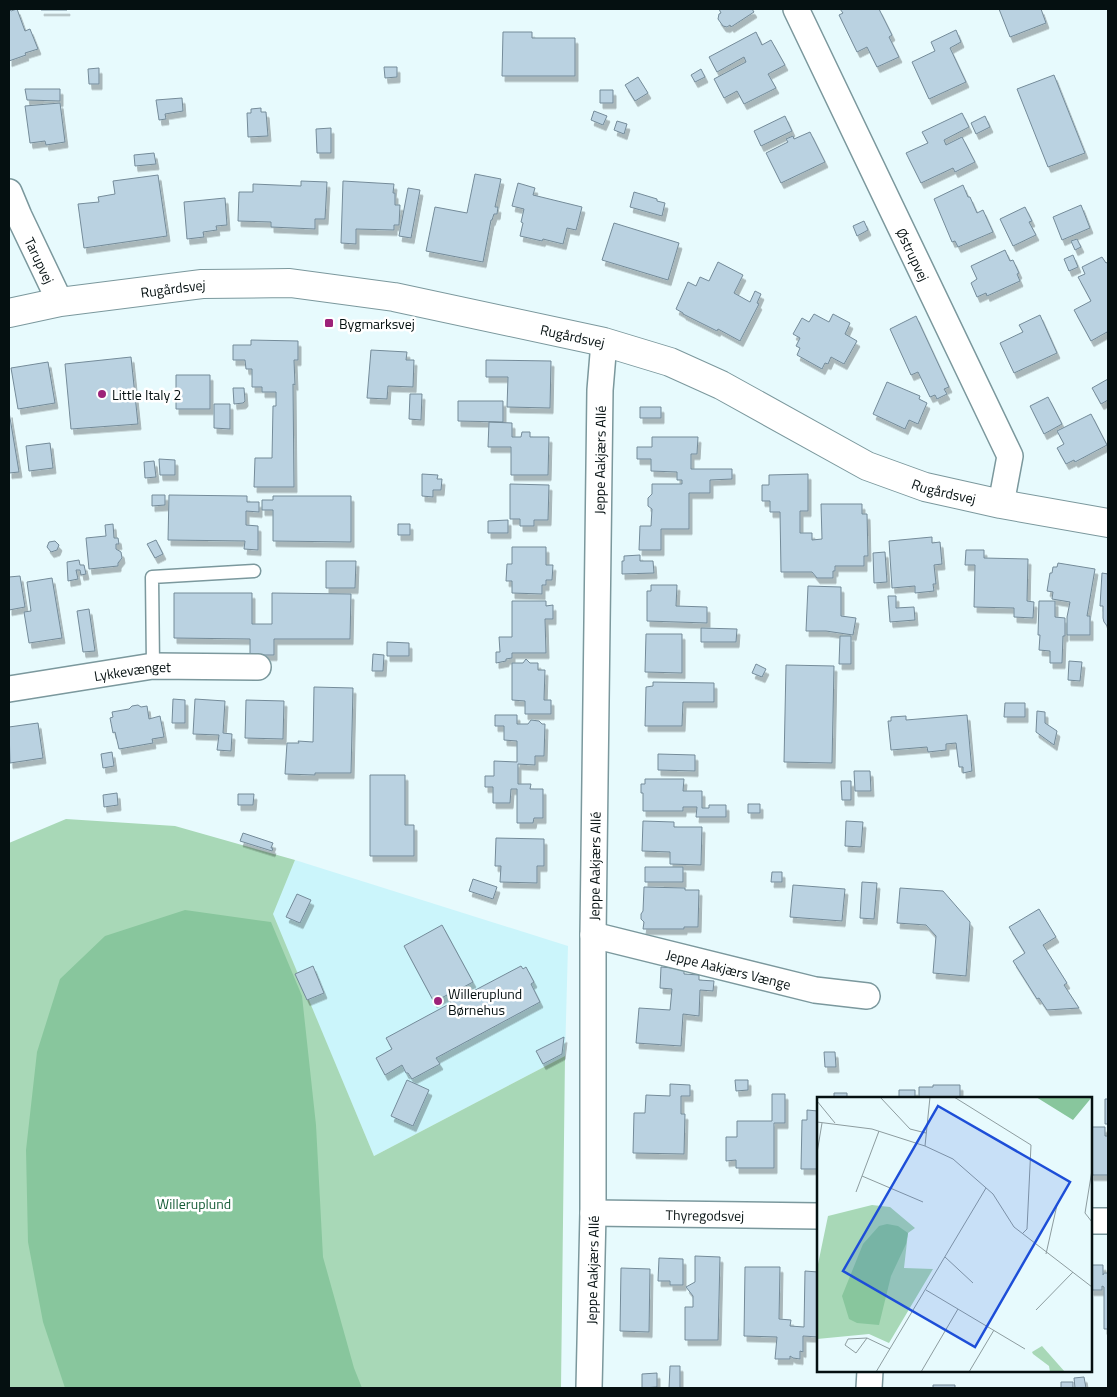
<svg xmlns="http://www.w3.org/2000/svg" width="1117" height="1397" font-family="'Titillium Web',sans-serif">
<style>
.built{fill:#cbf5fb}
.green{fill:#a8d8b7}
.forest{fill:#88c69d}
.building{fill:#bad2e1;stroke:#748b99;filter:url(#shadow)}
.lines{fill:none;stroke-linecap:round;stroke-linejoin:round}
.lane-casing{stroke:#7b989d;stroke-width:15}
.street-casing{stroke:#7b989d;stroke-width:28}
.secondary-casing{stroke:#7b989d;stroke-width:30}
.lane{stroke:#fff;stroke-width:12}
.street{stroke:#fff;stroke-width:25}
.secondary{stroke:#fff;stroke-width:28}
.poi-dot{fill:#9d2279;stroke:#fff;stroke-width:2}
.labels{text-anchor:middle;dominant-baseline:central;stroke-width:5;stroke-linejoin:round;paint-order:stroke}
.street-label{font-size:14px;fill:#051011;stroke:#fff}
.poi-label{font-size:14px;fill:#051011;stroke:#fff;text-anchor:start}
.park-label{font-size:14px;fill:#165d37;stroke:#fff}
.inset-road{fill:none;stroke:#8d9c9f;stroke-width:1}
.view{fill:#1d4ed8;fill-opacity:0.15;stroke:#1d4ed8;stroke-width:2.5}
.inset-edge{fill:none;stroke:#051011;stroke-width:2.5}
</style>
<defs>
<filter id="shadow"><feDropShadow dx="3" dy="5.5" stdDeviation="0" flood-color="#0004"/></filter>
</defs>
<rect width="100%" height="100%" fill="#e7fafd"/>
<path class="built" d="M295,860L568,946L565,1056L374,1156L272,914Z"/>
<path class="green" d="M66,819L175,826L295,860L273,914L374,1156L565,1056L561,1388H9V843Z"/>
<path class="forest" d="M185,910L271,922L302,996L316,1125L323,1257L354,1368L362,1388H65L43,1322L28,1242L26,1150L37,1052L60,979L105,936Z"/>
<path class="building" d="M9,9L11,11L17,9L25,31L30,29L38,49L25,53L26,55L9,61Z
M41,9H67V10H41Z
M719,9H752L754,12L731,27L730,25L727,27L723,26L718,19L719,14L721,13Z
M840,9H879L892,35L889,37L899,57L877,67L867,47L857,52L839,15L843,13Z
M999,9H1041L1046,23L1010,37Z
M956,30L961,42L950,48L966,82L929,99L912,62L935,51L931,42Z
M503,32H532V38H575V76H502Z
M756,32L762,45L771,40L785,65L768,74L776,88L744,104L737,91L724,98L714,79L746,62L744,57L717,72L709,57Z
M384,67H397V77L385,78Z
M99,68V84H89L88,69Z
M701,69L705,77L695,82L691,75Z
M1054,75L1085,153L1048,167L1017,89Z
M638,77L648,93L635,101L625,85Z
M25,89H60V101L27,100Z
M600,90H613V103H600Z
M182,98L183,111L165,114L166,119L159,120L156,100Z
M60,103L65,142L46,145L45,141L30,143L25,106Z
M261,108V112H266L268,136L248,137L247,113H251V109Z
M594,111L607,116L603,125L591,120Z
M962,113L969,127L944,140L946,145L962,137L975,162L955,172L953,168L921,183L906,153L928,143L922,132Z
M785,116L792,131L761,146L754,131Z
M985,116L990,127L976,134L971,123Z
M617,121L627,124L624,134L614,130Z
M331,128V153H317L316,129Z
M810,132L825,162L781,183L766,153L788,142L786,139L793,136L794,139Z
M154,153L156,164L135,166L134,155Z
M475,174L501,179L495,207H498L497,214H494L492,220H491L483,262L426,251L435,207L467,213Z
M158,175L167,236L84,248L78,204L99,202L98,197L115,194L113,181Z
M301,181L327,182L325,219H315V229L271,227V222L238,221L239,192H253V184L301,186Z
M343,181L394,184L393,193H395V205H400L399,225H394V230L356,229V244L341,243Z
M518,183L535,188L533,195L582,207L576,230L567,228L563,244L543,239L542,241L520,236L523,223L521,222L524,209L512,206Z
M963,185L968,197H970L977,213L983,210L993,232L958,247L955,241L952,242L934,199Z
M408,188L420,190L411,238L399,236Z
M634,192L657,199V201L665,203L662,216L630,207Z
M225,198L227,225L216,226L217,230L203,232L204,237L187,239L184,202Z
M1081,205L1090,228L1062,240L1053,217Z
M1025,207L1032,221L1029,222L1036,235L1013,246L1000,219Z
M864,221L868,230L857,236L853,226Z
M614,223L679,243L668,280L602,260Z
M1077,239L1081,247L1075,250L1071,241Z
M1005,250L1010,261L1013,260L1019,273L1017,274L1020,281L987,296L986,293L977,297L971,283L977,279L971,266Z
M1073,255L1078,267L1069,271L1064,259Z
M1102,257L1106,263L1108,262V334L1107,332L1091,341L1074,310L1091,301L1078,277L1085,274L1082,267Z
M718,262L743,275L734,293L750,302L755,291L761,294L757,303L759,304L740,341L718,329L717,331L683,314V313L676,309L688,282L696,286L700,277L709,281Z
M814,314L829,322L833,314L850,323L845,334L857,341L844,364L831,357L828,364L825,363L822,369L797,355L800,348L796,346L800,338L793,334L802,318L809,322Z
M1040,315L1057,353L1014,373L1000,343L1023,332L1019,325Z
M916,316L949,387L944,389L947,394L937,399L935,395L930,397L918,372L911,375L890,329Z
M251,340L298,341V360H294L295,385L293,384L294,487H254L255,458H272L273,406H276V392H262V387H252V369H246L245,360H233V345H251Z
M371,350L407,352L406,360H414L413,387L388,386L387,399L367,398Z
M131,357L138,424L71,429L65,364Z
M486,360L551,361L550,408L507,407L508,377H486Z
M48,362L55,403L18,409L11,368Z
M176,375H210V409H176Z
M1108,379V400L1101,404L1092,388Z
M887,382L920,396L919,399L927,403L918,424L909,420L905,429L873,414Z
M233,388H244L245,401L243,403L234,404Z
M410,394H422L421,420L409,419Z
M1048,397L1062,424L1044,434L1030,406Z
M458,401H503V422L458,421Z
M214,404H230V429L214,428Z
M640,407H661V418H640Z
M9,412L19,472L9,473Z
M1091,414L1107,445L1075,462L1074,460L1066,464L1057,448L1064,444L1057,431Z
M489,422L512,423V437H521L522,432H530V437H549L548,475H511V447H488Z
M652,437H698L697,454H691V469H732V479L710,480V493H689V529H661V550H639L640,526H651L652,509L648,506V498L652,494V484H682V480H677V472L651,471V459H637V447H652Z
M50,443L53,468L29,471L26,446Z
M159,459L175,460V475H160Z
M154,461L156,477L145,478L144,462Z
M422,474L438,475L437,479H442L441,490H433V497L422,496Z
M808,474V511H800V533H812V540L822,539L821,504H862V514H867L868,556H864V566H835V571H833V578H817L812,572H781L780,512H770V501H762V485H769V475Z
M510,484L549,485L548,520H534V526H520V519H510Z
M152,495H165V505L152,506Z
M169,495L247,496V502H259V512L246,511V525L258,526V550L244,549L245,541L168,540Z
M273,496H351V542L273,541V510H262V500H273Z
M508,520V533H488V521Z
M113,524L114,538H118L119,544H116V549L121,552L122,558L118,563V566L89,569L86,538L106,536L105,525Z
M398,524H410V535H398Z
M932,537V543L940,542L942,564L934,565L936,584H933L934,591L915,593V586L892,588L889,541Z
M156,540L163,554L155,558L147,544Z
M55,541L59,545L57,550L51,552L47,547L49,542Z
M512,547H546V565H553L552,580H546V585H542V594L512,593V581H506L507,564H512Z
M966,550H984V558L1028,559L1027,601L1034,602L1033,618L1014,617V608L974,607L975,565H965Z
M885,552L887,582L874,583L873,553Z
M640,555V561H653L654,573L622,574V561H624V556Z
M79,560L80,565H84L86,574L81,575L80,570H76L78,579L68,581L67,562Z
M326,561H356L355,588H326Z
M1058,563L1095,569L1087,616H1090V635H1067V617L1070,602L1052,599L1053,592L1047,591L1050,573H1052L1053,567H1057Z
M1102,573L1108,574V627L1104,622L1103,618V606H1100Z
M20,576L25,607L9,610V577Z
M52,578L62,638L29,643L24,612L31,611L27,582Z
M651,585H677L676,606L707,607V623L647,621V591H651Z
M808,586L841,587V616L856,618L853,635L826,631H806Z
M174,593H252V624H272V593L351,594L350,639H274V655H250V639L174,638Z
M888,596H896V608L914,607L915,620L890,622Z
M512,601H546V606L553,605V619H545L546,653H512V658L506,659V661L496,663V652H500L499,637H512Z
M1039,601H1055V617L1065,618V636H1063L1062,663H1050V651L1039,650L1040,635H1038Z
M89,609L95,651L83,652L77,611Z
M701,628L737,629L736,642H701Z
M646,634H682V673L645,672Z
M840,636H851V664H839Z
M387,642L409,643V656H387Z
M373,654L384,655L383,671H372Z
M526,659L530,663H538V670H545L544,700H551V714H525V701L512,700V663H523Z
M1069,661L1082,662L1080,681L1068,680Z
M756,664L766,669L762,677L752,673Z
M786,665L834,666L832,763L784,762Z
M653,682L714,683V702H683L682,726H645L646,687L653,686Z
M314,687L353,688L351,773H315V775L285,774L287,743H299L298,741L313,742Z
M173,699L185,700V723H172Z
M195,699L225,701L223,733L232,734L231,751L217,750L219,735L193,734Z
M246,700L284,701L283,739L245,738Z
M1005,703H1025V717H1004Z
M138,705L141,707L147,706L149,719L160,716L164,737L152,739L153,743L119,749L115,732L113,733L110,718L113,717L112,712L129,709L132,706Z
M1037,711L1045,712V723L1057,731L1054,745L1036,732Z
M495,715H517V724H528L531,720L539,721L542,724H545L544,756H535V765L518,764V784H531L530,789H543V818H534L533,823H517V789H511L510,803H493V787H485V776H494V761L517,762V741L504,740V726H495Z
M967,715L972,771L963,773V767H959L956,743L946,744V750L928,752L927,747L891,750L888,721H891V717L906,716V720Z
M38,723L43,758L10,763L9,727Z
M112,752L114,766L103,768L101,754Z
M658,754L695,755V771L658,770Z
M854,771H870L871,791H855Z
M370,775H405V825H414V856H370Z
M645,779H684L683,791H702V808H709V805H726V817H696L697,807H683V811H643V793H641V784H645Z
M841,781H851V800H842Z
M117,793L118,805L104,807L103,795Z
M238,794H254L253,805H238Z
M748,804H760V813H748Z
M643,821L674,822V827H702L701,865L670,864V852L642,851Z
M846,821L863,822L861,847L845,846Z
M243,833L273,843L271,848H273L272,851L240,841Z
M496,838L544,839V866H537V883L500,882L501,866H495Z
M645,867H683V882H645Z
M772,872H782V882H771Z
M473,879L497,887L493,899L469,891Z
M862,882L877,883L874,919L860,918Z
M793,885L845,889L842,921L790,917Z
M644,887L685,888V890H699L698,927H684V929H643L644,922L641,919V914L643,911Z
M900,888L943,891L970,922L966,976L933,973L936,936L926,925L897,923Z
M297,894L311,900L300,923L286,917Z
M1039,909L1056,937L1043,945L1067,983L1064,985L1079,1008L1047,1010L1039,998L1037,999L1013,961L1025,953L1009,927Z
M442,925L473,982L460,989L464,996L521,966L523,969L526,967L534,982L531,984L540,1002L436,1058L440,1064L412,1079L408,1073H406L402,1065L385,1075L376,1058L392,1049L386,1038L451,1003L447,995L434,1002L404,946Z
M313,966L324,993L307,1000L295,974Z
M661,967L684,969V974L699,975V980L714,981L713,991L700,990L699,1016L683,1014L681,1046L636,1043L639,1008L670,1010L672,989L660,988Z
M564,1037L562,1054L543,1064L536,1051Z
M824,1052H835L836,1067H825Z
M407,1080L429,1090L413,1126L391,1116Z
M735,1080H748V1090L736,1091Z
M670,1084L690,1085V1096H681V1114H685L684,1154L633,1153L634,1113H645L646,1095L670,1096Z
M933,1085H960V1098H919V1087H933Z
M899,1090H915V1098H899Z
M834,1093H847V1098H834Z
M772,1094H785V1123H774V1168H736V1160L726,1161V1137H737V1121H772Z
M1105,1099H1108V1124H1105Z
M807,1110L818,1111V1169H801L802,1120H807Z
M1091,1127H1105V1136H1108V1175H1091Z
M695,1256L720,1257L718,1340H685V1307H693V1296L686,1287L695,1282Z
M659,1258L683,1259V1285H670V1281H658Z
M1091,1265H1103V1275L1104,1273H1108V1329H1104V1287L1102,1286V1290H1091Z
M745,1267H780L779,1319L791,1320L790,1326L804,1327L805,1271L818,1272V1337L803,1336V1352L800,1351V1359L793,1358L790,1356V1359H775L777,1337L744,1336Z
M621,1268L650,1269L649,1332L620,1331Z
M670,1366H680V1388H669Z
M657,1373V1387L642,1388V1374Z
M1084,1377L1086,1388H1075L1074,1378Z
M1061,1382H1073V1388H1061Z
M933,1385H955V1388H933Z"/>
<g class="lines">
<g class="lane-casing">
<path id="lane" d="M153,666L152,577L254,571"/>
</g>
<g class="street-casing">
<g id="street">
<path id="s1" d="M796,9L1010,456L1001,504"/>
<path id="s2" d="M9,192L19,216L60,302"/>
<path id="s3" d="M9,689L153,666L258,667"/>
<path id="s4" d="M593,935L815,990L867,996"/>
<path id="s5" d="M593,1213L818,1216"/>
<path d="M1091,1221H1108"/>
<path id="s6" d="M589,1388L593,1213V935L600,390L604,342"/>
<path d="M869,1388L870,1371"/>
</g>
</g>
<g class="secondary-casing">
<g id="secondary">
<path id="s7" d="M9,313L60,302L202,284L290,283L394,297L604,342L670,362L721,385L867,466L925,487L1001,504L1108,523"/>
</g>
</g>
<use href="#lane" class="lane"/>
<use href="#street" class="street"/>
<use href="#secondary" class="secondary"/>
</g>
<g class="poi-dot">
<rect x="324" y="318" width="10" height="10" rx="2.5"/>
<circle cx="102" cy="394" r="5"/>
<circle cx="438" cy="1001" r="5"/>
</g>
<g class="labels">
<g class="street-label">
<text stroke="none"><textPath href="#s1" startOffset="272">Østrupvej</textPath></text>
<text stroke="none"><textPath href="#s2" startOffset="75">Tarupvej</textPath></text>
<text stroke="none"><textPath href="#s7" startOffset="166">Rugårdsvej</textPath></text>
<text stroke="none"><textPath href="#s7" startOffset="571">Rugårdsvej</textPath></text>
<text stroke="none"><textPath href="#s6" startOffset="928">Jeppe Aakjærs Allé</textPath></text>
<text stroke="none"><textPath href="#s7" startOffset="976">Rugårdsvej</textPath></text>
<text stroke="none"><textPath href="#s3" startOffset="125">Lykkevænget</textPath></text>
<text stroke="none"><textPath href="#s6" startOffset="522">Jeppe Aakjærs Allé</textPath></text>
<text stroke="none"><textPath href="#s4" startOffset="140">Jeppe Aakjærs Vænge</textPath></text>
<text stroke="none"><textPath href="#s5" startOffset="112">Thyregodsvej</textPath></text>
<text stroke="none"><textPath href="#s6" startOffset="118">Jeppe Aakjærs Allé</textPath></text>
</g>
<g class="poi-label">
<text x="339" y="323">Bygmarksvej</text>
<text x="112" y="394">Little Italy 2</text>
<text x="448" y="993">Willeruplund<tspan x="448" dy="16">Børnehus</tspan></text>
</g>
<g class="park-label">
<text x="194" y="1203">Willeruplund</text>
</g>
</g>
<g transform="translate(817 1097)">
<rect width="275" height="275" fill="#e7fafd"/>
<path d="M55,108L73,110L98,131L91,136L87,171L116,172L72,246L52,237L0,242V172L11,119ZM225,249L248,275H233L232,269L216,257L215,255Z" fill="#a8d8b7"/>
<path d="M219,0H275L256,23ZM70,127L81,129L91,136L89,147L74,179L62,228L40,226L32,222L25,199L46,147L62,129Z" fill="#88c69d"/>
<path class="inset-road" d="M63,0L93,32L109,36M137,0L214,48L210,132L205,137M0,4L18,26M0,25L55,32L108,49L136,62L176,97L197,130L275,190M108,49L113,0M0,56L5,26M275,73L268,116L275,125M45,79L106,105M39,95L62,34M229,157L240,108M128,160L156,186M109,193L208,252M219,213L256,175M50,241L39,256L28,248L31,242L50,241L73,252M59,275L169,91M104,275L141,212M152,275L177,233"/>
<path class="view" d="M121,9L253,85L158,250L26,174Z"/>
<rect width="275" height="275" class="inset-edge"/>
</g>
<rect width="1117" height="1397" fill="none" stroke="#051011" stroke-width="20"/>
</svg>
